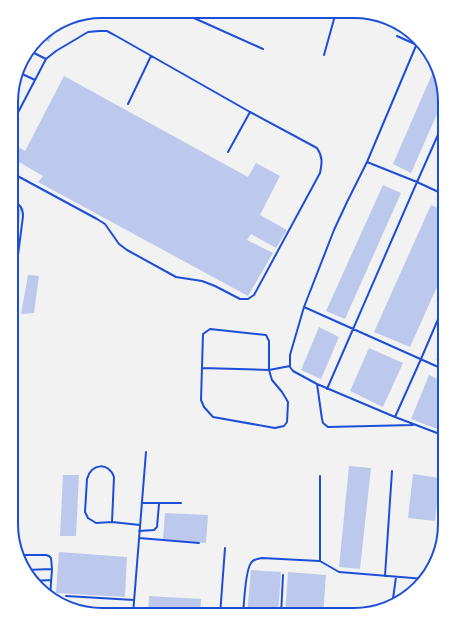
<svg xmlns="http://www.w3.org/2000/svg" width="456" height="626" font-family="'Space Grotesk',sans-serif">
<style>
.building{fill:#bdc9ec}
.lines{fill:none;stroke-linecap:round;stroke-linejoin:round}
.service{stroke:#1d4ed8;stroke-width:2}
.rim{fill:none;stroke:#1d4ed8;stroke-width:2}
</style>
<rect width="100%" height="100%" fill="#f2f2f2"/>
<path class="building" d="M58,24L49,42L39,37L42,33Z
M436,65L444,98L411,173L393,164Z
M64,76L248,177L256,163L280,176L260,215L287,230L276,248L251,234L247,240L273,253L248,296L38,182L43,176L12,158V143L25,151Z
M445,165V186L437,182Z
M383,185L401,193L345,319L326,311Z
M431,205L445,211V269L410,347L374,332Z
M12,208L21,209L18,234L12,232Z
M28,275L39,276L34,313L21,314Z
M319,327L339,337L321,379L301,370Z
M445,341V363L436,360Z
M369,348L403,363L383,407L350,391Z
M429,375L445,382V432L411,419Z
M349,466L371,468L360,569L339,567Z
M413,474L440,478L435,521L408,518Z
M63,475H79L76,536H60Z
M165,513L208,515L206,543L163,539Z
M59,552L127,557L125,597L56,593Z
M251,570L281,572L278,615H247Z
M288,572L326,575L323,615H285Z
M149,596L201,599L200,615L148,614Z"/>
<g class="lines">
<path class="service" d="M185,14L263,49
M397,36L417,45
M28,50L46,59
M324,55L336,12
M18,72L35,80
M128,104L151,56
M228,152L250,112
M367,162L417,182L445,195
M12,173L97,219L105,224L119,244L127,250L176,277L202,281L215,286L240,299H248L254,295L320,173C322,163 323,157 317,148L250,112L118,37L107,31H99L88,32L56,51L46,59L12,124
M12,202C19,203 23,208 23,216L13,294
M304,307L445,370
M210,329L266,335L269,341V370L272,380L282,392L288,402L287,422L284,426L275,428L213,417L204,407L201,400L203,334Z
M290,366V355L304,307L334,230L347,202L367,162L418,41
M290,367L293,371L317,384L395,417L445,436
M202,368L269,370L290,366
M317,384L322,419L323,423L328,427L413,425
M327,389L417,182L445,119
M395,417L421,359L445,303
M320,476V561L339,572L425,579
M142,503H181
M112,522L114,477C109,462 91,463 87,479L85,512L88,518L96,523L112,522L140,525
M139,531L154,530L157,527L159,504
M139,538L199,543
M439,547L445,487
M18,555H46L49,556L51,558L52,569L50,597
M25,570L52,569
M385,576L392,471
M34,581L51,580
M66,596L134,600
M392,606L396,577
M133,614L146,452
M220,615L225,548
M243,615C244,604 245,571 251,563C253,559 258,559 262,558L319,561
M281,615L283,575"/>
</g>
<path d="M0 0H456V626H0ZM102 18H354A84 84 0 0 1 438 102V524A84 84 0 0 1 354 608H102A84 84 0 0 1 18 524V102A84 84 0 0 1 102 18Z" fill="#fff" fill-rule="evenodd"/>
<path class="rim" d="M102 18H354A84 84 0 0 1 438 102V524A84 84 0 0 1 354 608H102A84 84 0 0 1 18 524V102A84 84 0 0 1 102 18Z"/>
</svg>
